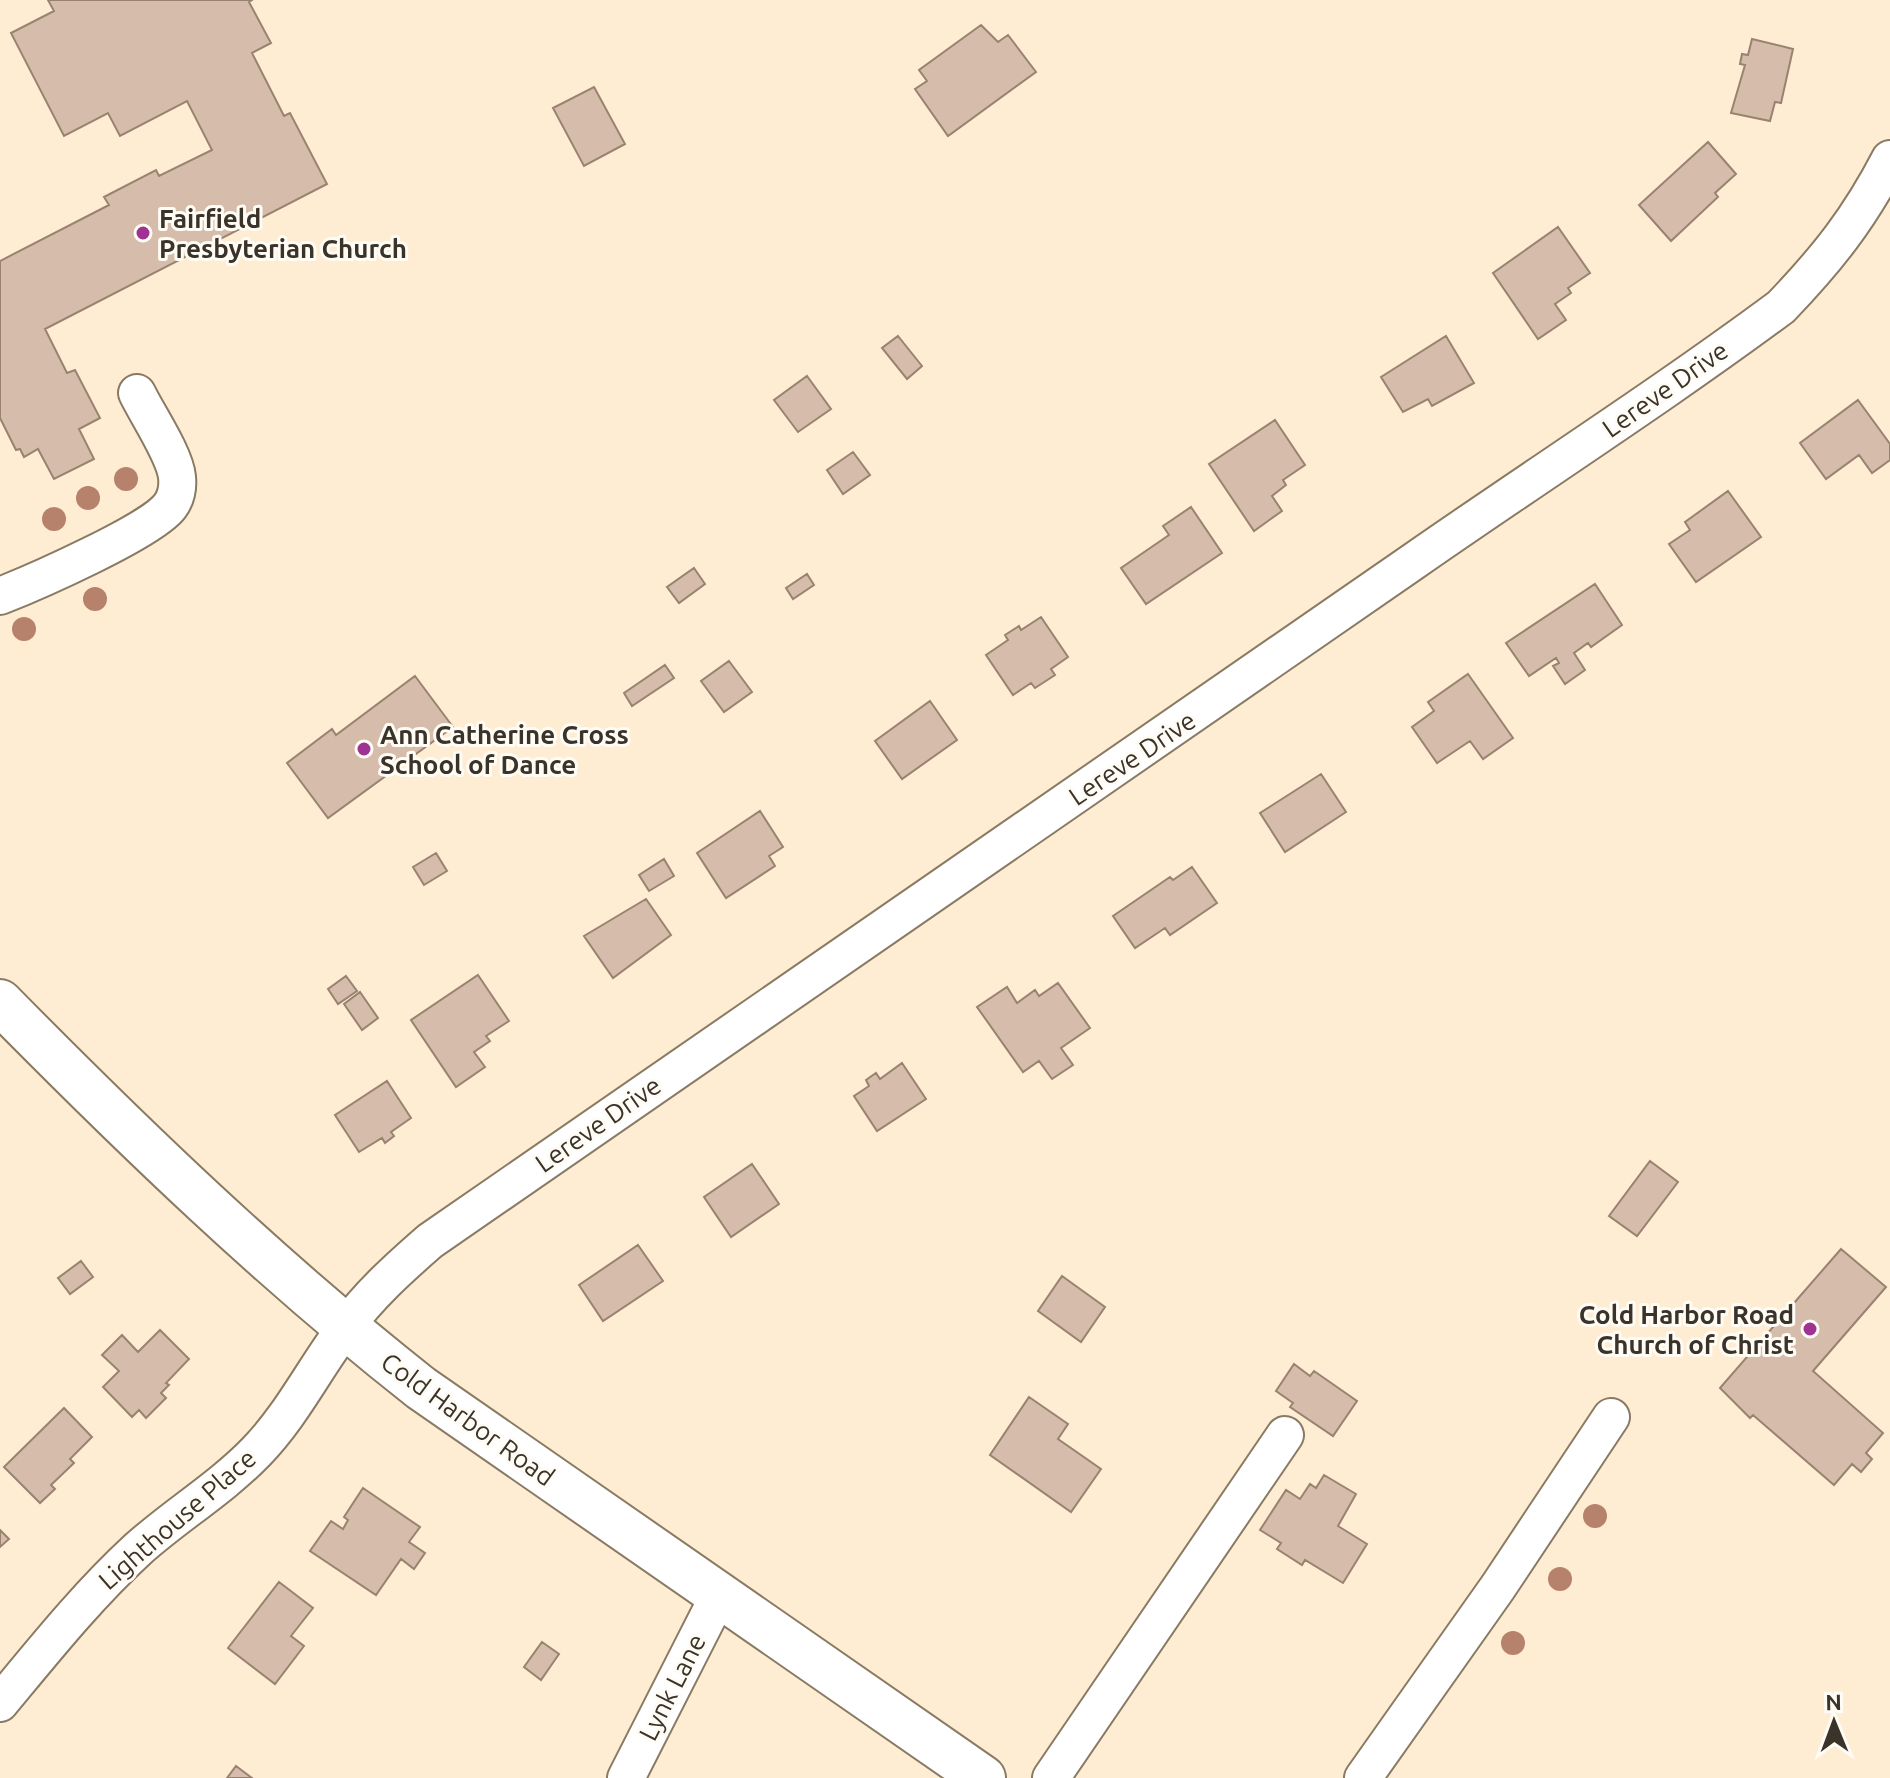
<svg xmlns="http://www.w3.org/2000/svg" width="1890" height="1778" font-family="Ubuntu,sans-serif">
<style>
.building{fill:#d6bdab;stroke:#9a8271;stroke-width:2}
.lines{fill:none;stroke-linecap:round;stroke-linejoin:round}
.minor-casing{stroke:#897a63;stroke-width:40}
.major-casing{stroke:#897a63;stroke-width:48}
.minor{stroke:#fff;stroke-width:36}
.major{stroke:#fff;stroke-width:44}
.tree{fill:#b6826c}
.poi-dot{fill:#9e3394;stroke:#fffcf6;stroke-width:3}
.labels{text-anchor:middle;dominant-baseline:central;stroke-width:6;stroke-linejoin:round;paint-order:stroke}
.poi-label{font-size:26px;font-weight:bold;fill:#3a3329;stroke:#fffcf6;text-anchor:start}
.street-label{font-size:26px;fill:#3a3329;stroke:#fffcf6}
</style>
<rect width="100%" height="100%" fill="#feecd3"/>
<path class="building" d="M48,0H252L249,2L271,43L252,53L284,116L290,113L327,184L45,329L67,373L75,370L100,418L79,429L94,459L54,479L38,449L24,457L20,449L16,450L0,418V261L109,205L104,197L156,170L159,176L212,150L187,101L120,136L108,113L64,136L11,33L54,11Z
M981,25L998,42L1008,35L1036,72L948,136L915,89L927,81L919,70Z
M1752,39L1793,49L1781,103L1775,102L1770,121L1731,113L1745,65L1740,64L1742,54L1748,55Z
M594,87L625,144L584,166L553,108Z
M1708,142L1736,174L1715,193L1718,197L1671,241L1639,205Z
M1558,227L1590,273L1568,288L1571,293L1555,304L1566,320L1538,339L1493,273Z
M898,336L922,366L907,379L882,348Z
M1446,336L1474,383L1432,406L1428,399L1403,412L1381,377Z
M807,376L831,409L798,432L774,400Z
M1858,400L1890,444V460L1872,473L1859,455L1826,479L1800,443Z
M1275,420L1305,465L1283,480L1286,485L1272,496L1282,511L1254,531L1209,464Z
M853,452L870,475L843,494L827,470Z
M1728,491L1761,537L1696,582L1669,544L1690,530L1685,522Z
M1191,507L1222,553L1146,604L1121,568L1169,535L1163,526Z
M694,568L705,584L679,603L667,587Z
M807,574L814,585L793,599L786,588Z
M1595,584L1622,625L1591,647L1588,643L1574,653L1585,670L1565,684L1553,666L1559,663L1556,658L1529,676L1506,643Z
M1041,617L1068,657L1051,669L1055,675L1035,688L1031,683L1013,695L986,655L1008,640L1005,635L1019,626L1021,630Z
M729,661L752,692L724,712L701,681Z
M665,665L674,678L632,706L624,693Z
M1468,674L1513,738L1483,759L1470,741L1437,763L1412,727L1434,711L1428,702Z
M415,676L453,727L328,818L287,763L332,729L336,735Z
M930,701L957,740L902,779L875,741Z
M1321,774L1346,812L1285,852L1260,813Z
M760,811L783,847L769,856L775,866L726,898L697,853Z
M436,853L447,871L424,885L413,867Z
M664,859L674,876L649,891L639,875Z
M1192,867L1217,903L1170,935L1165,928L1135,948L1113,916L1170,877L1173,880Z
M646,899L671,935L613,978L584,936Z
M478,975L509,1021L486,1036L490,1041L474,1052L485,1067L456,1087L411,1020Z
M346,976L357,991L338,1004L328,989Z
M1058,983L1090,1028L1061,1048L1073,1065L1052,1079L1039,1061L1023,1072L977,1007L1007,987L1017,1003L1035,990L1039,996Z
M360,992L378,1018L362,1030L344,1004Z
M902,1063L926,1099L877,1131L854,1096L869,1086L866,1080L876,1073L880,1079Z
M387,1081L411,1118L391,1132L394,1136L385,1143L382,1138L359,1152L335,1115Z
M1650,1161L1678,1182L1637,1236L1609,1216Z
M752,1164L779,1204L731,1237L704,1197Z
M638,1245L663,1281L603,1321L579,1285Z
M1841,1249L1886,1287L1813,1371L1883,1433L1866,1453L1872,1459L1861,1472L1852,1464L1834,1485L1753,1415L1750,1418L1720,1388Z
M81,1261L93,1277L70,1294L58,1278Z
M1062,1276L1105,1307L1081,1342L1038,1311Z
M160,1330L189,1359L166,1383L169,1385L161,1393L166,1398L146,1418L139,1410L132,1417L103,1387L119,1371L102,1355L122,1335L138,1352Z
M1294,1364L1310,1376L1314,1371L1357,1401L1333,1436L1290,1407L1293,1403L1276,1391Z
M1029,1397L1068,1424L1058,1439L1101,1469L1071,1512L990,1455Z
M64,1408L92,1437L70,1459L74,1463L51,1485L55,1489L40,1503L4,1467Z
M1324,1475L1356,1494L1338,1526L1367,1544L1343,1583L1305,1560L1302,1565L1277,1549L1281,1543L1260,1530L1286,1490L1300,1499L1310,1484L1316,1488Z
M363,1488L420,1527L409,1542L425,1553L414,1569L401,1559L376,1595L310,1551L331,1521L343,1529L348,1520L344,1517Z
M0,1530L9,1539L0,1547Z
M279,1582L313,1608L291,1636L304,1646L275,1684L228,1648Z
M542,1642L559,1654L541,1680L524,1667Z
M236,1766L252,1778H227Z"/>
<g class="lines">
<g class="minor-casing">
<path id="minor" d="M0,596C33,583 152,531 170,506C176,498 178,487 177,477C175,455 147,414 137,393
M0,1703C44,1650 87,1596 138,1549C176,1515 220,1489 256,1452C292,1415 314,1369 345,1328C369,1295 399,1268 430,1241C756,1012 1088,790 1414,561C1536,476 1661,396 1781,307C1827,259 1859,219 1890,159
M626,1778L718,1597
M1051,1778L1285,1435
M1363,1778L1498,1587L1611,1417"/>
</g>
<g class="major-casing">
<path id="major" d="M0,1002C134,1138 270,1269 421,1388L983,1778"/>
</g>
<use href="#minor" class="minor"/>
<use href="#major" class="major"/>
</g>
<g class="tree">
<circle cx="126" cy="479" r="12"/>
<circle cx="88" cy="498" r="12"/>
<circle cx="54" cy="519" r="12"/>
<circle cx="95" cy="599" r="12"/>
<circle cx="24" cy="629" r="12"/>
<circle cx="1595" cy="1516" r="12"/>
<circle cx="1560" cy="1579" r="12"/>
<circle cx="1513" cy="1643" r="12"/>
</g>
<g class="poi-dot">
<circle cx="143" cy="233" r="8"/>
<circle cx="364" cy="749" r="8"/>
<circle cx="1810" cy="1329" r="8"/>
</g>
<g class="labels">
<g class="poi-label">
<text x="159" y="218">Fairfield<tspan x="159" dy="30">Presbyterian Church</tspan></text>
<text x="380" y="734">Ann Catherine Cross<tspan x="380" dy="30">School of Dance</tspan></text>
<text x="1794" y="1314" text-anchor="end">Cold Harbor Road<tspan x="1794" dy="30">Church of Christ</tspan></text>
</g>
<g class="street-label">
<text transform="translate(1665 389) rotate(-35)">Lereve Drive</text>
<text transform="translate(1132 758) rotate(-34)">Lereve Drive</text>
<text transform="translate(598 1124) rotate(-35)">Lereve Drive</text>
<text transform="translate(468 1419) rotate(36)">Cold Harbor Road</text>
<text transform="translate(177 1519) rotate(-41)">Lighthouse Place</text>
<text transform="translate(672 1687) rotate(-63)">Lynk Lane</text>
</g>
</g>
<g transform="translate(1834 1722) rotate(359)" stroke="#fffcf6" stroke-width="6" paint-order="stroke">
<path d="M0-6L14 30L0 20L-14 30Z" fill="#3a3329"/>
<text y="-12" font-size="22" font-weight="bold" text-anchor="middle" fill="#3a3329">N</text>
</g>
</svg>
